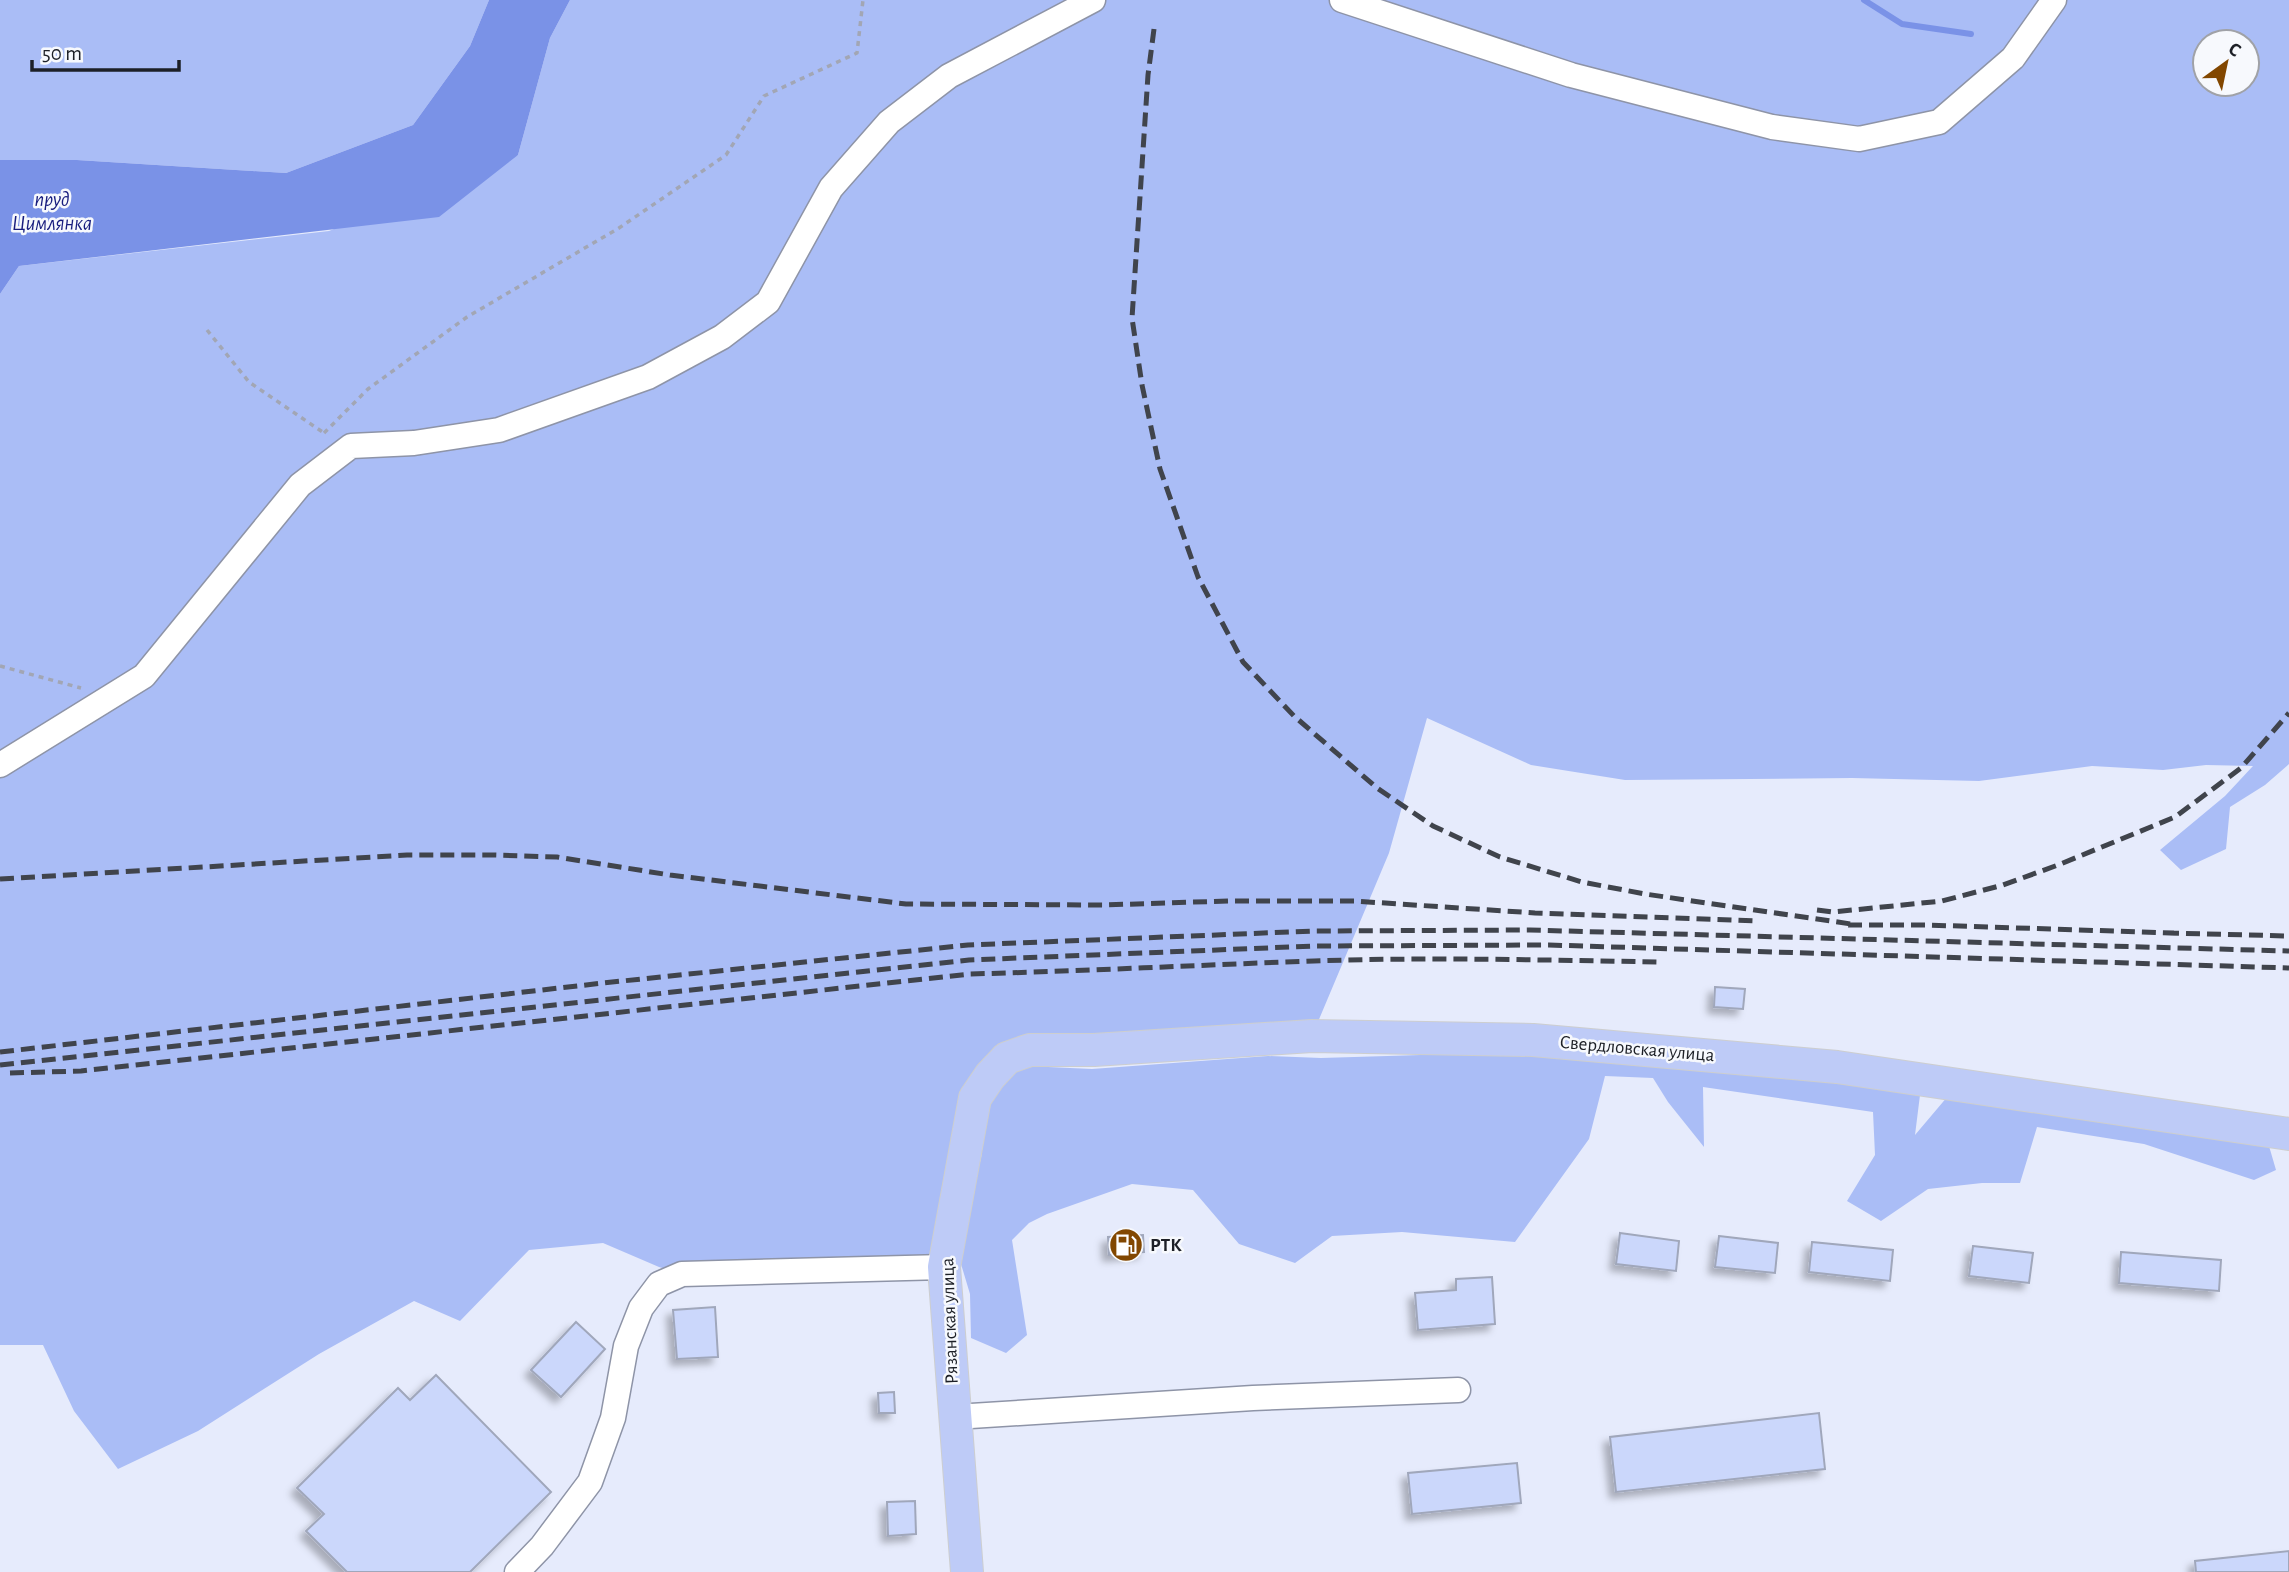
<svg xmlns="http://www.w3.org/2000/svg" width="2289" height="1572" font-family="'Alegreya Sans',sans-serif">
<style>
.green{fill:#aabdf6;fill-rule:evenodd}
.water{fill:#7a92e7}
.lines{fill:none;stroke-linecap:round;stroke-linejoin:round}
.stream{stroke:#7a92e7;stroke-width:6}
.building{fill:#cbd7fb;stroke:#a0a7bb;stroke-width:2;filter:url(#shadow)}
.minor-casing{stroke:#8e94a7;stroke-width:27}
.major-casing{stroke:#cdcecf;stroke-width:34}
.path{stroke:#a2a6b4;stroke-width:3.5;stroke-dasharray:5 5;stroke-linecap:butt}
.minor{stroke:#fff;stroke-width:24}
.major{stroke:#becbf7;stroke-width:32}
.rail{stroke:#40444c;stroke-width:5;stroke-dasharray:14 7;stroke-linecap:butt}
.labels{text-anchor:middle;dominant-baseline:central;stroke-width:5;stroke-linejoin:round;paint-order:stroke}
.street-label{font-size:19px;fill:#1d2027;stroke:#f7f9fd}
.poi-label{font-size:19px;font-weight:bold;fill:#1d2027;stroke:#f7f9fd;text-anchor:start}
.water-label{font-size:21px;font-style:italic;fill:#181d7e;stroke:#f7f9fd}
</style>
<defs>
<filter id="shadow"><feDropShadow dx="-6" dy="6" stdDeviation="3.5" flood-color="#0004"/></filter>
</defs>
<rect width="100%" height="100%" fill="#e6ebfc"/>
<path class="green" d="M0,0H489L470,46L413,125L286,173L77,160H0Z
M570,0H2289V764L2265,785L2230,807L2226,849L2181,870L2160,850L2225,796L2253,766L2206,765L2163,770L2092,766L1979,781L1852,778L1625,780L1531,765L1427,718L1389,853L1312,1036L1094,1050L990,1076L944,1267L682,1274L659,1267L603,1243L529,1250L460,1321L414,1301L319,1354L198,1431L118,1469L74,1411L43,1345H0V294L19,266L329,231L518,155L550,38ZM2205,42H2247V84H2205Z
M1520,1052L1732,1066L1920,1095L1915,1135L1948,1096L2269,1146L2276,1170L2254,1180L2144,1144L2037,1127L2020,1183H1982L1928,1189L1881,1221L1847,1201L1875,1155L1873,1112L1703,1087L1704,1147L1668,1102L1653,1078L1605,1076L1589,1139L1515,1242L1402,1232L1332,1236L1295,1263L1239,1244L1193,1190L1132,1184L1047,1214L1029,1223L1012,1240L1027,1335L1006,1353L971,1338L970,1294L961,1264L965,1223L981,1158L988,1105L1003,1079L1026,1066L1092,1069L1268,1056L1321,1058Z"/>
<path class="water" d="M489,0H570L550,38L518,155L439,217L19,266L0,294V160H77L286,173L413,125L470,46Z"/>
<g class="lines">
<path class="stream" d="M1864,0L1902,24L1971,34"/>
</g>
<path class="building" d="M1715,987L1745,989L1743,1009L1714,1007Z
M1620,1233L1679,1241L1676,1271L1616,1264Z
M1143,1235L1144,1252L1109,1255L1108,1237Z
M1719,1236L1778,1243L1775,1273L1715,1267Z
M1812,1242L1893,1250L1890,1281L1809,1272Z
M1973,1246L2033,1253L2029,1283L1969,1276Z
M2121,1252L2221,1260L2219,1291L2119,1283Z
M1492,1277L1495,1324L1418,1330L1415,1293L1456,1290V1279Z
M715,1307L718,1357L677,1359L673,1310Z
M576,1322L605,1349L561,1397L531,1370Z
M436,1375L551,1492L470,1572H347L306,1531L324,1514L297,1488L398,1388L410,1400Z
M894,1392L895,1413H879L878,1393Z
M1819,1413L1825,1469L1616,1492L1610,1437Z
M1517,1463L1521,1503L1412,1514L1408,1473Z
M915,1501L916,1534L888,1536L887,1502Z
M2289,1551V1572H2196L2195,1561Z"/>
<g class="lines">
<g class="minor-casing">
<path id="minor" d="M1342,0L1571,75L1772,127L1859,139L1939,122L2013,58L2054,0
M0,765L144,676L300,485L351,446L414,443L499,430L648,377L722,337L768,302L831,188L889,122L949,76L1093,0
M955,1417L1253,1398L1458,1390
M517,1572L542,1546L590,1482L613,1418L626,1346L641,1308L659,1284L682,1274L944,1267"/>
</g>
<g class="major-casing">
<path id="major" d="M967,1572L944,1267L975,1098L990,1076L1007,1058L1030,1050H1094L1312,1036L1533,1040L1837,1067L2289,1134"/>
</g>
<path class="path" d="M207,330L249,382L324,433
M324,433L368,389L467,317L619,228L726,155L764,96L857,53L863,0
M0,666L81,688"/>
<use href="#minor" class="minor"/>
<use href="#major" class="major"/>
<path class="rail" d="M1154,29L1148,75L1132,318L1142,385L1160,469L1198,577L1243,662L1294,716L1377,788L1433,826L1500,857L1582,882L1645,894L1858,925
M0,879L407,855H493L557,857L670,875L906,904L1103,905L1228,901H1354L1535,913L1757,921
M1817,910L1833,912L1942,901L2003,885L2058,865L2175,817L2241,768L2289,713
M1848,925H1926L2174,933
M2165,933L2289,936
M0,1052L603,983L968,945L1314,931L1530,930L2289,951
M0,1065L969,960L1315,946L1549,945L2289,968
M10,1073L81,1071L970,974C1085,971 1199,965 1314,961C1428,957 1543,960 1657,962"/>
</g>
<defs>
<g id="fuel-disc" transform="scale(1.75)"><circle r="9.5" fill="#824700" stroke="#f7f9fd"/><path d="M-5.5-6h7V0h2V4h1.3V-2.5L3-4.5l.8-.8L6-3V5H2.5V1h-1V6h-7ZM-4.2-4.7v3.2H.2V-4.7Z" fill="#fff"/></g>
</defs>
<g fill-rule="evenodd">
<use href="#fuel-disc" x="1126" y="1245"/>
</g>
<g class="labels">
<g class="street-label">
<text transform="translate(1637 1049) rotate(5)">Свердловская улица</text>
<text transform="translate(950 1321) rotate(-92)">Рязанская улица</text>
</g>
<g class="poi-label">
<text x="1150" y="1245">РТК</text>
</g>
<g class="water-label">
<text x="52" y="199">пруд<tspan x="52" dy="24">Цимлянка</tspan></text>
</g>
</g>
<g transform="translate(2226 63) rotate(33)"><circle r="33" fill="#f7f9fd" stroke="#a0a2a7" stroke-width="2"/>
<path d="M0-5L12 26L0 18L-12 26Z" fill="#824700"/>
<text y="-10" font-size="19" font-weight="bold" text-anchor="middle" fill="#1d2027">С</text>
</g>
<path d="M32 60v10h147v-10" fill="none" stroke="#1d2027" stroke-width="3.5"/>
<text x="42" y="60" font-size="21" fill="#1d2027" stroke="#f7f9fd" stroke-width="5" paint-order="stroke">50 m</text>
</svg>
